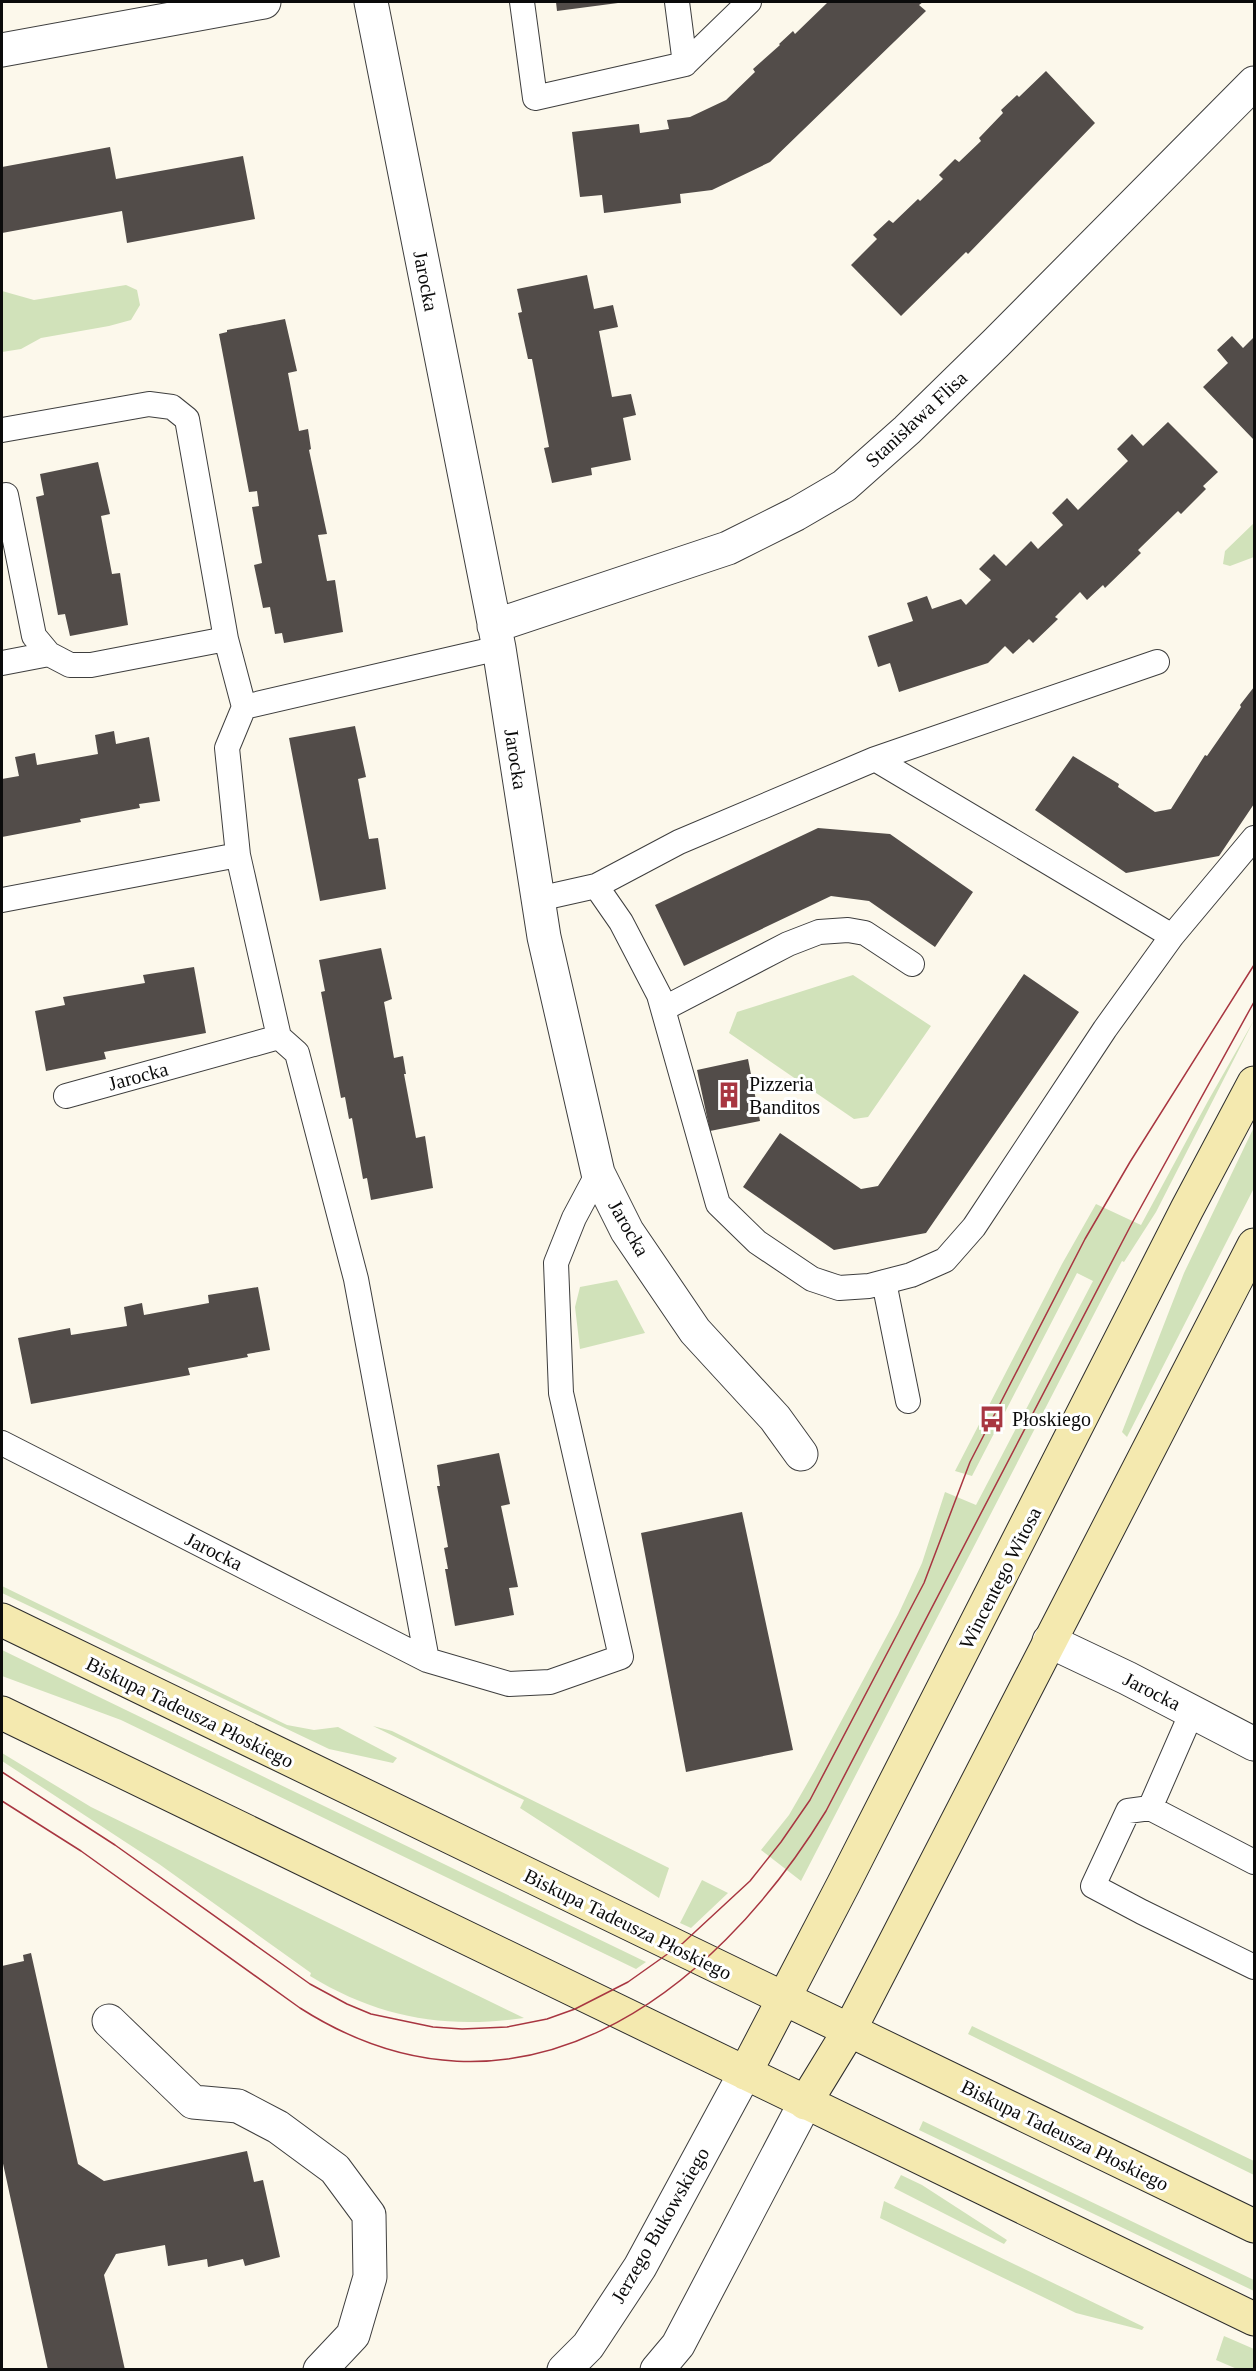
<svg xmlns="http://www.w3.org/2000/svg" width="1256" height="2371" font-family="'Times New Roman',serif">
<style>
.green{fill:#d1e2ba}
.building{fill:#524c49}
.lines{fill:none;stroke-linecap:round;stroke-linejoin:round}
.service-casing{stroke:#3e3e3e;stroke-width:26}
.minor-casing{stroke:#3e3e3e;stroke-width:35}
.tertiary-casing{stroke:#3e3e3e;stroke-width:35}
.secondary-casing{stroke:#2d2d2d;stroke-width:35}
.service{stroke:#fff;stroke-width:24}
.minor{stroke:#fff;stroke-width:33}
.tertiary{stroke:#fff;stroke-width:33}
.secondary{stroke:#f4e9af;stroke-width:33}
.tram{stroke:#a83641;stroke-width:1.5}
.labels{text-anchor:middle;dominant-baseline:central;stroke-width:6;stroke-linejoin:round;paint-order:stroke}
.street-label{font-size:20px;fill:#0b0b0b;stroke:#fff}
.poi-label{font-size:20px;fill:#0b0b0b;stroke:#fff;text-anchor:start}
</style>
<rect width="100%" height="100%" fill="#fcf8eb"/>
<path class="green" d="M126,285L137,290L140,305L131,320L109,326L41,338L21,349L2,352V291L34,300Z
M1254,523V557L1230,566L1223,564L1225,551Z
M853,975L931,1026L868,1117L854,1119L729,1033L737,1012Z
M1254,1020L1156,1212L1124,1262L1122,1261L1107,1289L801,1881L761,1850L789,1815L815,1770L898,1615L922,1563L945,1492L976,1505L1093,1281L1077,1273L972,1476L955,1471L1062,1264L1096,1204L1141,1225L1208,1101Z
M1254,1127V1188L1127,1437L1122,1432L1184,1273Z
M617,1280L645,1333L580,1349L575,1307L580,1287Z
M2,1586L287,1725L314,1730L338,1727L397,1758L393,1763L329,1749L2,1593Z
M2,1650L646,1962L636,1969L121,1720L2,1676Z
M373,1726L392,1731L669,1868L659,1898L520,1808L524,1800Z
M2,1753L91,1807L524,2018C444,2029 379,2018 310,1976L311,1973L159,1864L2,1761Z
M702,1880L728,1893L691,1928L680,1923Z
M972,2026L1254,2161V2175L968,2034Z
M923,2121L1254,2280V2291L919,2130Z
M901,2175L922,2185L1007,2240L1004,2244L894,2188Z
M884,2201L1144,2327L1142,2330L1076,2313L880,2218Z
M1224,2336L1254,2349V2369H1237L1216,2360Z"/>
<path class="building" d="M556,2H618V3L557,11Z
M828,2H923L919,5L926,11L770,162L712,190L680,194L681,203L604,213L602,195L580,197L572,132L639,124L640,133L669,129L667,120L690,117L726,100L755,72L753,69L780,45L779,44L793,31L795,34Z
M1046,71L1095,123L968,254L966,252L901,316L851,265L877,239L873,235L889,220L893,223L918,199L920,201L943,179L939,175L955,159L959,162L981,141L979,138L1003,113L1001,110L1017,95L1019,97Z
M110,147L116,179L243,156L255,219L127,243L122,211L2,233V167Z
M587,275L594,309L613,305L618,327L599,331L612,397L631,394L636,415L623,418L631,460L591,468L592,475L552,483L544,448L549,447L532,359H528L518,313L522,312L517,289Z
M285,319L297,371L288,373L299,431L308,429L311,449L309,450L327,534L318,535L327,581L335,580L343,632L284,643L282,633L275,634L270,607L263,608L254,565L262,563L252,507L259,506L257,491L249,492L219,334L227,332V330Z
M1232,336L1243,348L1254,337V440L1203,387L1228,363L1217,350Z
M1168,422L1218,472L1203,486L1206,489L1181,514L1178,511L1138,550L1141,553L1105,588L1103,585L1087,600L1080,592L1055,617L1058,619L1033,643L1029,639L1013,654L1005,646L988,663L899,692L890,663L878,667L868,636L913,621L907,603L927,596L932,609L961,599L966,605L991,580L979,569L994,554L1006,566L1031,541L1038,549L1063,525L1052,513L1067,498L1078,510L1128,461L1117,449L1132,434L1143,446Z
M98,462L110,514L101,516L112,574L120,573L128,625L70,636L65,614L58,615L36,497L44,495L40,474Z
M1254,687V804L1219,856L1126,873L1035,810L1073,756L1119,784L1118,787L1155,812L1171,809L1205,755L1207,756L1241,707L1240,705Z
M355,726L366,777L358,779L369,839L378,838L386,889L320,901L289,738Z
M114,731L116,744L149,737L160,801L139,804L140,808L80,819L81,822L2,837V779L19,776L15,757L35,753L37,765L98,754L95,735Z
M818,828L890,834L973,892L935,947L869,901L831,896L684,966L655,905Z
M381,948L392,999L384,1002L394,1058L403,1056L406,1074H404L416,1138L425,1136L433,1188L371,1200L367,1178L363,1179L352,1118L349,1119L345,1097L341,1098L321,992L325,991L319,960Z
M194,967L206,1033L104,1052L106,1059L46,1071L35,1011L65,1005L63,997L145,983L143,975Z
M1024,974L1079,1012L926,1233L834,1250L743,1187L780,1133L861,1189L878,1186Z
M748,1059L760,1121L710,1131L697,1070Z
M258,1287L270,1350L247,1354L248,1357L188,1368L190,1375L31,1404L18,1338L70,1328L71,1335L127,1326L124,1307L142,1303L144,1315L209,1303L208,1295Z
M499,1453L510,1504L501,1506L518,1587L509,1588L514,1615L455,1626L445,1569H448L444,1548L448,1547L437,1486H440L437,1465Z
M742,1512L793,1750L686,1772L641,1533Z
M31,1953L78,2164L104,2181L247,2151L254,2182L263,2180L280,2257L245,2266L243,2259L208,2267L207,2259L168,2266L165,2245L116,2254L104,2275L125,2370H48L2,2159V1966L24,1961L23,1955Z"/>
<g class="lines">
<g class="service-casing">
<path id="service" d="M522,2L535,98L685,64
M677,2L685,64
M685,64L749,2
M2,430L149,404L172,407L187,419L226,639
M6,495L34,636L49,654
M2,663L49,654L70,665H91L226,639L244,707L227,748L238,855L279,1037
M244,707L499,648
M875,759L1157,662
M596,886L621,922L659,995L718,1204L757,1242L812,1279L839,1288L869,1286L911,1275L945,1260L974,1227L1105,1029L1172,936L1254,838
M538,899L596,886L679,842L875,759L1172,936
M2,900L238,855
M663,1009L788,944L819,932L848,930L865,933L912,964
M66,1096L279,1037L297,1053L356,1279L427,1660
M884,1282L908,1401
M2,1443L427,1660L509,1684L550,1682L621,1657L561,1393L556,1263L574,1218L598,1173
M1150,1808L1192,1712
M1254,1862L1150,1808L1128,1811L1093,1886L1142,1912L1254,1967"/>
</g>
<g class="minor-casing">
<path id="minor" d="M371,2L499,648L544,937L598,1173L627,1231L695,1331L775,1418L801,1454
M2,50L264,2
M494,626L728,548L796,514L844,486L907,430L996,343L1254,83
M1049,1641L1127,1678L1254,1744
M109,2021L193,2102L238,2106L278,2127L335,2169L369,2215L370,2277L353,2335L320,2370"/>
</g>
<g class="tertiary-casing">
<path id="tertiary" d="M564,2370L588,2346L640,2267L745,2073
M657,2370L678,2345L805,2103"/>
</g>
<g class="secondary-casing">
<path id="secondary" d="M2,1620L1254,2226
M2,1713L1254,2319
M745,2073L843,1885L1187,1209L1254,1083
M805,2103L849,2031L891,1950L1254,1245"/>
</g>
<use href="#service" class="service"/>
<use href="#minor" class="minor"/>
<use href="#tertiary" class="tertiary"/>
<use href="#secondary" class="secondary"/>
<path class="tram" d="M2,1772L115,1845L310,1984L347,2004L371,2014L433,2027L462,2029L507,2027L547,2019L575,2009L628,1982L683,1943L750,1881L781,1842L810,1800L924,1583L970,1462L1085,1239L1130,1162L1254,965
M2,1801L81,1851L300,2008C515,2145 712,1997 826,1811L1131,1225L1254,1002"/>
</g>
<defs>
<g id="building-bare" transform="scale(2.07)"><path d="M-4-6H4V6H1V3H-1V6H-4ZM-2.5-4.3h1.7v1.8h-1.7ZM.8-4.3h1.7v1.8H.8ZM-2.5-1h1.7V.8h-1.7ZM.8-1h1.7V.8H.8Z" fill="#a83641" stroke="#fff" stroke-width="2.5" paint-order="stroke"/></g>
<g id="bus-bare" transform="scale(2.07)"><path d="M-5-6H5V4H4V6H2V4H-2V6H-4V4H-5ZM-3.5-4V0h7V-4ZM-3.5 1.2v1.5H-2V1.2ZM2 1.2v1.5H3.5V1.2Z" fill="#a83641" stroke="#fff" stroke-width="2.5" paint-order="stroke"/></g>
</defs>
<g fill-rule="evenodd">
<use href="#building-bare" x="729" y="1095"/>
<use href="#bus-bare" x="992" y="1419"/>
</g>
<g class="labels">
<g class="street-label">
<text transform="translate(426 281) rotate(79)">Jarocka</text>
<text transform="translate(916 419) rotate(-43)">Stanisława Flisa</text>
<text transform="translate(516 759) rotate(81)">Jarocka</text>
<text transform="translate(138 1076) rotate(-15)">Jarocka</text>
<text transform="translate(629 1228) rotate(60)">Jarocka</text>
<text transform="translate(214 1551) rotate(27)">Jarocka</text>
<text transform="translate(1000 1578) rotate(-63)">Wincentego Witosa</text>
<text transform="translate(1152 1691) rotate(27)">Jarocka</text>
<text transform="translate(190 1712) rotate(26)">Biskupa Tadeusza Płoskiego</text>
<text transform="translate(628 1924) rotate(26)">Biskupa Tadeusza Płoskiego</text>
<text transform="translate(1065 2135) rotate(26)">Biskupa Tadeusza Płoskiego</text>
<text transform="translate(660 2225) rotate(-60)">Jerzego Bukowskiego</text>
</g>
<g class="poi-label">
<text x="749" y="1084">Pizzeria<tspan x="749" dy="23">Banditos</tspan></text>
<text x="1012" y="1419">Płoskiego</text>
</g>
</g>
<rect width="1256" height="2371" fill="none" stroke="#0b0b0b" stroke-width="6"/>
</svg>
